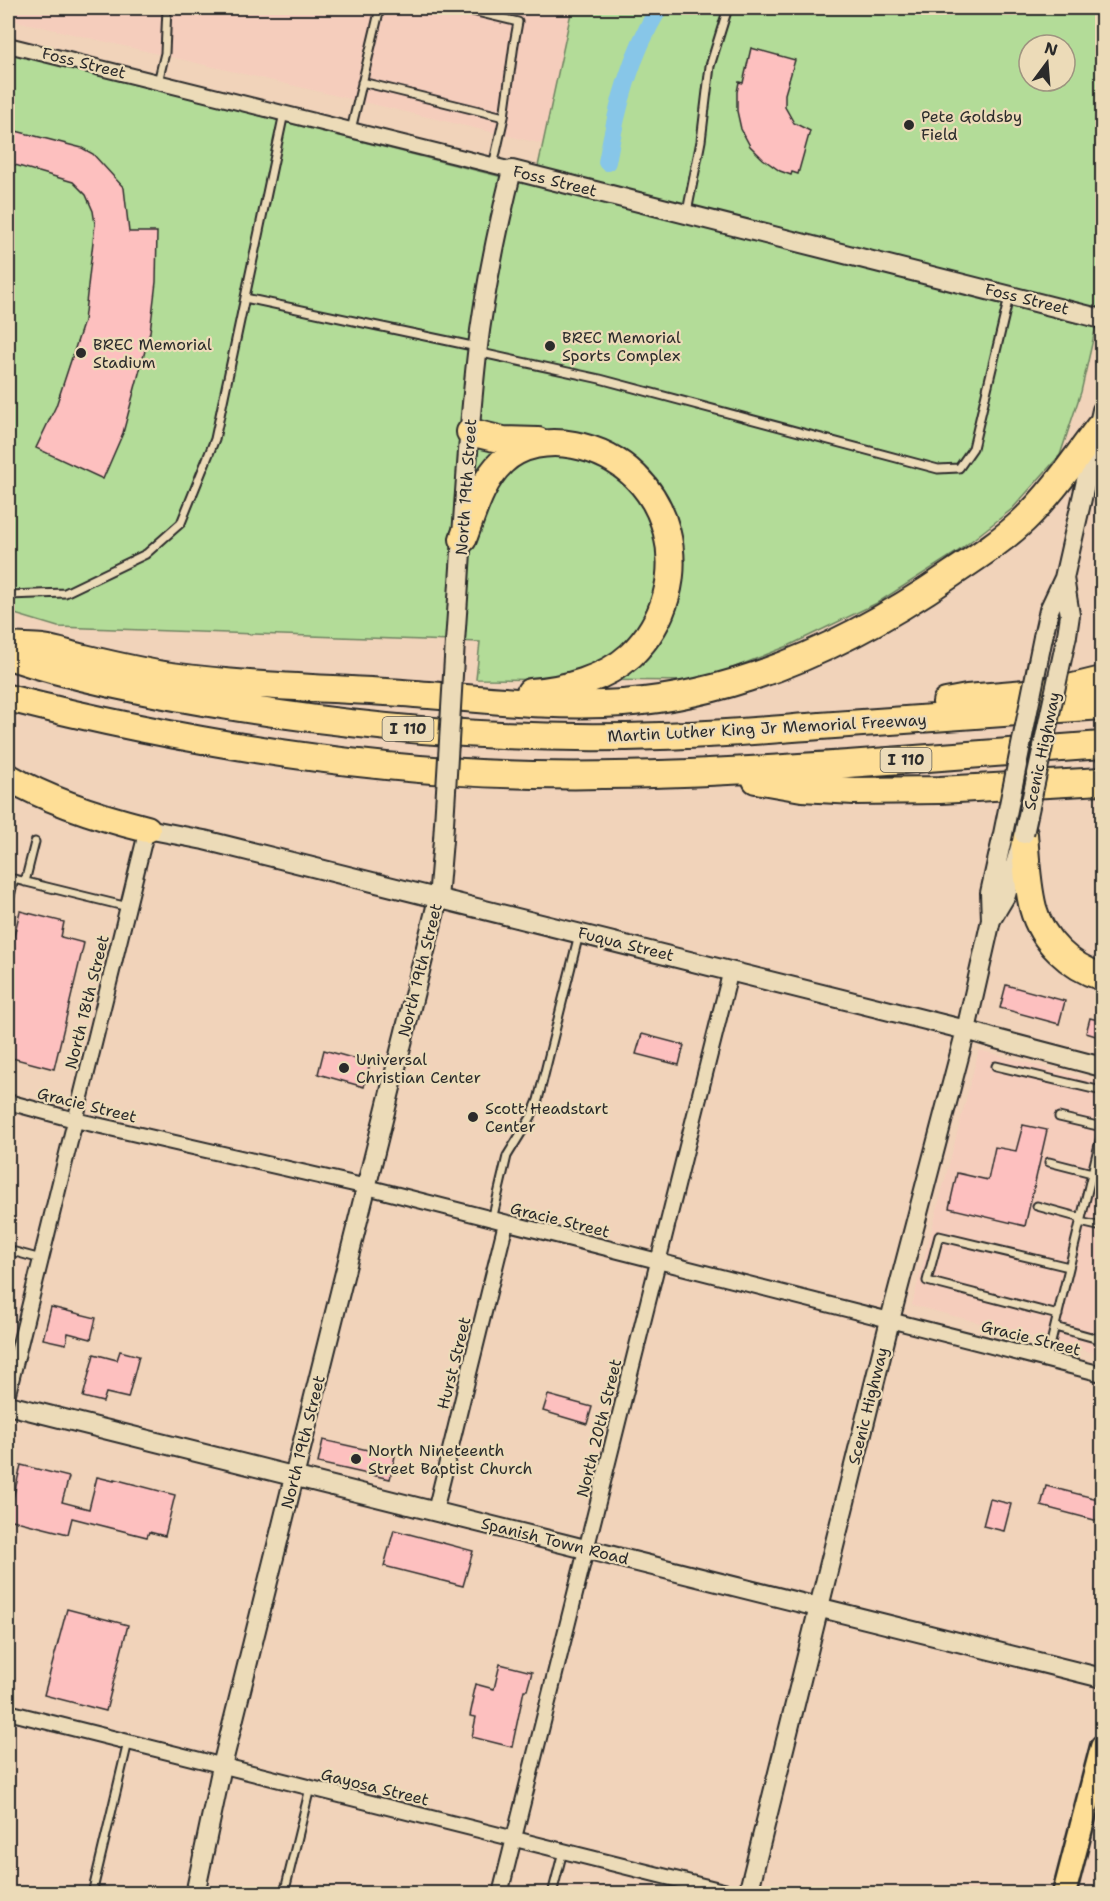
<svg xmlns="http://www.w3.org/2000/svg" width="1110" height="1901" font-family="'Shantell Sans',sans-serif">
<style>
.built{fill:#f5cdbc}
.green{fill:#b3dc98;stroke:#6f8462;stroke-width:1.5;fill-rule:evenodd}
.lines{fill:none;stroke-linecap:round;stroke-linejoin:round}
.canal{stroke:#87c6e8;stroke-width:18}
.building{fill:#fdc0bf;stroke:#2b2b2b;stroke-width:1.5}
.service-casing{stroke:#2b2b2b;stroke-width:11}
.minor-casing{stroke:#2b2b2b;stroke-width:18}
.tertiary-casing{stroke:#2b2b2b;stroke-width:22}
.primary-casing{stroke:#2b2b2b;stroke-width:27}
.motorway-casing{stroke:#2b2b2b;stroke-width:30}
.service{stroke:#ecdbb8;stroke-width:7}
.minor{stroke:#ecdbb8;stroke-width:14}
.tertiary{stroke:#ecdbb8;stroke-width:18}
.primary{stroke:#fede96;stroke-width:22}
.motorway{stroke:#fede96;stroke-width:26}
.tertiary-bridge-casing{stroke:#2b2b2b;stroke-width:22;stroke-linecap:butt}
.tertiary-bridge{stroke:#ecdbb8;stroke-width:18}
.poi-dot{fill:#2b2b2b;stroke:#ecdbb8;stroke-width:2}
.labels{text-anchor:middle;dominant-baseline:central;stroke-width:4.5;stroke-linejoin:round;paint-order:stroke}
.shield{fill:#ecdbb8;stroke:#656055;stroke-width:1.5}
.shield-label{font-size:15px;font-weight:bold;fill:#2b2b2b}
.street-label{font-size:16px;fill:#2b2b2b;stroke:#ecdbb8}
.poi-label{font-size:16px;fill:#2b2b2b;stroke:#ecdbb8;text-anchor:start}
</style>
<rect width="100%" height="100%" fill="#f1d3ba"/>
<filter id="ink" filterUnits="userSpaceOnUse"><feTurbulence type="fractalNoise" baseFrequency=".0167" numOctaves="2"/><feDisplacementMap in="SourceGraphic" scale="12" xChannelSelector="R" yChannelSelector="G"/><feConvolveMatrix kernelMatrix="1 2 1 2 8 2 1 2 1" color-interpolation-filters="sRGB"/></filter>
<g filter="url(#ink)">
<path class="built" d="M8,8H572L543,144L8,19Z
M979,1050L1102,1083V1355L912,1305Z"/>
<path class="green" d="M572,8H1102V300L1081,392L1060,455L1012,509L957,552L877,603L788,646L700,681L476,679L480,642L58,627L8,612V52L534,185ZM1029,45H1065V81H1029Z"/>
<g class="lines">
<path class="canal" d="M607,162C617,107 630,56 659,8"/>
</g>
<path class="building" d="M751,48L795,60L785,94V107L794,123L810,131L798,174L792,172L791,175L780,171L763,159L750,146L741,129L737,111V92L739,82L743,83Z
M8,129L82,148L93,154L124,188L129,232H157L156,282L150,332L123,433L103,479L36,448L56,406L84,321L95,224L93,211L86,195L73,182L8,163Z
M20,911L64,922L61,937L84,943L54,1069L8,1057V961Z
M1006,985L1065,1001L1059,1024L1000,1008Z
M1090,1018L1102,1021L1099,1037L1086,1033Z
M642,1034L684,1045L679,1065L636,1054Z
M324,1050L370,1063L364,1087L318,1074Z
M1023,1125L1047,1130L1025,1226L949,1208L957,1173L988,1180L995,1147L1016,1151Z
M51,1307L96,1318L91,1339L68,1333L66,1344L43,1339Z
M120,1351L139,1356L128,1398L106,1393L103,1402L83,1397L94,1354L117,1360Z
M548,1395L592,1407L587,1424L543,1411Z
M323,1440L395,1456L390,1479L318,1463Z
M21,1465L69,1477L62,1502L89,1509L97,1477L114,1481V1479L175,1495L165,1536L149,1532L147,1537L72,1518L68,1534L8,1519Z
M1046,1486L1102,1500V1522L1041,1506Z
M990,1499L1011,1504L1004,1531L983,1526Z
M394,1530L473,1551L463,1586L384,1566Z
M67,1609L128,1625L106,1711L44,1695Z
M500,1664L532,1672L527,1690H524L512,1747L472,1737L476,1717L470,1716L474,1697H472L475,1684L494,1689Z"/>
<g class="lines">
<g class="service-casing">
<path id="service" d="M460,8L518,22L514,44L504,117
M158,82L165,53L167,8
M362,82L504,117L493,166
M351,130L380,8
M687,212L701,141L710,66L728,8
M245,298L477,347
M477,352L600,379L938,469L959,468L973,448L1009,297
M8,595L65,593L146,554L181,523L215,439L284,113
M25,882L35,842
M8,905L14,879L128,907
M996,1066L1102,1091
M1059,1117L1102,1127
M1049,1162L1092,1173
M1037,1206L1081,1218
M492,1220L507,1156L531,1117L538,1100L579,934
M1080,1222L1102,1227
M8,1250L41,1259
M1058,1315L927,1281L939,1236L1069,1267
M1055,1327L1102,1340
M1047,1359L1102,1132
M92,1894L128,1742
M284,1894L310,1788
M552,1894L563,1851"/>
</g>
<g class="minor-casing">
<path id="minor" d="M8,45L512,170
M8,1102L75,1120L367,1187L1102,1374
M8,1393L147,829
M435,1511L506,1223
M8,1712L735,1894
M500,1894L731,970"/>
</g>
<g class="tertiary-casing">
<path id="tertiary" d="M1064,578L1070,615L1067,635
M1043,637L1049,610L1064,578L1102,410
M455,642C462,546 466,450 477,354C484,293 497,231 512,170L1102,319
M147,829L204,840L966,1030L996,1039L1102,1067
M991,920L1006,895L1021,844
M8,1405C373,1493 737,1587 1102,1678
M195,1894L222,1766L438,899L443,840
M748,1894L890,1320L966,1030L991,920L990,893L1002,839"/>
</g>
<g class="primary-casing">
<path id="primary" d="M1064,1894L1102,1747"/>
</g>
<g class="motorway-casing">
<path id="motorway" d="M470,432L503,440L538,441
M463,539C473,513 481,482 502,462C521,444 549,440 574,445C674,464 702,587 631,655C605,679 564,690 530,692
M8,646C19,647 31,647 43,648C57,650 70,655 84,658C113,665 142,672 171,676C252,687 334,688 415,694C485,699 554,708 623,703C743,694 855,641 953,573C977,557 1003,540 1024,520C1053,492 1075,459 1099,427
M8,656C83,681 162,696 240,708C379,730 519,741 660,736C713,735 767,730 820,726C914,720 1008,713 1102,706
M8,698C179,741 355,771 533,775C638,777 743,771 848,764C933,758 1018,752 1102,745
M946,702L967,698L1061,690L1102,680
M8,777C51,802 99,817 147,829
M756,780L802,788L854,791L940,790L1102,781
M1024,834C1026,858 1027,884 1033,908C1042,941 1070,967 1102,977"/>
</g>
<use href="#service" class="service"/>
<use href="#minor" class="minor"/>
<use href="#tertiary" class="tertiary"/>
<use href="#primary" class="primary"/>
<use href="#motorway" class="motorway"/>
<g class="tertiary-bridge-casing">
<path id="tertiary-bridge" d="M1024,834L1067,635
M1002,839L1043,637
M443,840L455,642"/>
</g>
<use href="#tertiary-bridge" class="tertiary-bridge"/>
</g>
</g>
<g class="poi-dot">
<circle cx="909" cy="125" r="6"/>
<circle cx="550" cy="346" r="6"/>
<circle cx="81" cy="353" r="6"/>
<circle cx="344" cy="1068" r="6"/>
<circle cx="473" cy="1117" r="6"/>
<circle cx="356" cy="1459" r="6"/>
</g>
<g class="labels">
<g class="shield">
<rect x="382.5" y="717" width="51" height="24" rx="4.5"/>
<rect x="880.5" y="748" width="51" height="24" rx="4.5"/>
</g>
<g class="shield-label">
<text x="408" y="729">I 110</text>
<text x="906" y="760">I 110</text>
</g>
<g class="street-label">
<text transform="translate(84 63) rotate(14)">Foss Street</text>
<text transform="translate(555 181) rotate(14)">Foss Street</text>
<text transform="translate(1027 299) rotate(14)">Foss Street</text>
<text transform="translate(466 487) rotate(-86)">North 19th Street</text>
<text transform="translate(767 728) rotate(-3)">Martin Luther King Jr Memorial Freeway</text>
<text transform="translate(1042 751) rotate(-78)">Scenic Highway</text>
<text transform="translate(626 944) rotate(14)">Fuqua Street</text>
<text transform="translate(420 970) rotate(-76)">North 19th Street</text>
<text transform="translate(87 1002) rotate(-76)">North 18th Street</text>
<text transform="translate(87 1105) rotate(14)">Gracie Street</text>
<text transform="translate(560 1220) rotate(14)">Gracie Street</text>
<text transform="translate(1031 1338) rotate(14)">Gracie Street</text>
<text transform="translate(454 1363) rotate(-76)">Hurst Street</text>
<text transform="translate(868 1406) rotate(-76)">Scenic Highway</text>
<text transform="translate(599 1428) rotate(-76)">North 20th Street</text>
<text transform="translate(303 1442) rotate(-76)">North 19th Street</text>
<text transform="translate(555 1541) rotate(14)">Spanish Town Road</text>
<text transform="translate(375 1787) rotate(14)">Gayosa Street</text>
</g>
<g class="poi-label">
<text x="921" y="116">Pete Goldsby<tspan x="921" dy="18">Field</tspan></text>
<text x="562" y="337">BREC Memorial<tspan x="562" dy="18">Sports Complex</tspan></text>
<text x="93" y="344">BREC Memorial<tspan x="93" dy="18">Stadium</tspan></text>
<text x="356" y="1059">Universal<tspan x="356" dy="18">Christian Center</tspan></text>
<text x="485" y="1108">Scott Headstart<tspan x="485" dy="18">Center</tspan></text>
<text x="368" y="1450">North Nineteenth<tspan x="368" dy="18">Street Baptist Church</tspan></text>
</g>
</g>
<rect width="1110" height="1901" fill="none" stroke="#ecdbb8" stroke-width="30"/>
<rect x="15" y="15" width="1080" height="1871" fill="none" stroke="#2b2b2b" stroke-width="2" filter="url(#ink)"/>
<g transform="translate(1047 63) rotate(16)"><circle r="28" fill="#ecdbb8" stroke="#9f9580" stroke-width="1.5"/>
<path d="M0-4.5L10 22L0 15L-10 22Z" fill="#2b2b2b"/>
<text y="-9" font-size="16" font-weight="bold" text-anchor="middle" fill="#2b2b2b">N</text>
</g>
</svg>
